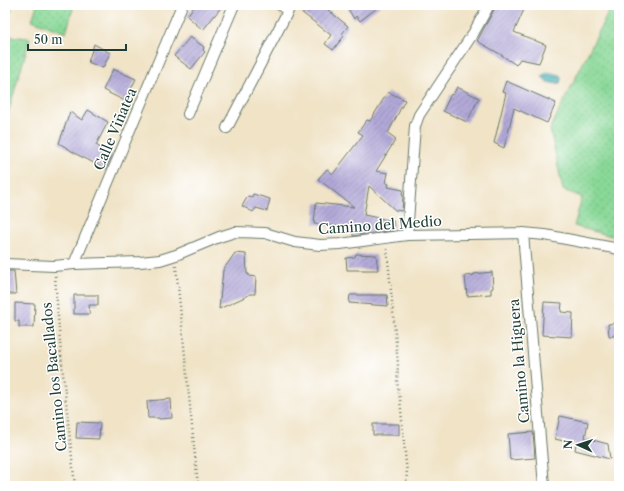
<svg xmlns="http://www.w3.org/2000/svg" width="624" height="491" font-family="'Libre Caslon Text',serif">
<style>
.grass{fill:url(#grass-dots);stroke:#548a66}
.water{fill:url(#water-rules);stroke:#2d7475}
.building{fill:url(#building-hatch)}
.lines{fill:none;stroke-linecap:round;stroke-linejoin:round}
.minor-casing{stroke:#687767;stroke-width:12}
.path{stroke:#687767;stroke-width:2.5;stroke-dasharray:1 3;stroke-linecap:butt}
.minor{stroke:#fff;stroke-width:10}
.labels{text-anchor:middle;dominant-baseline:central;stroke-width:3;stroke-linejoin:round;paint-order:stroke}
.street-label{font-size:14px;fill:#1f3d34;stroke:#fff}
</style>
<defs>
<pattern id="grass-dots" width="8" height="8" patternUnits="userSpaceOnUse"><rect width="8" height="8" fill="#89d897"/><path d="M2 2h.1M6 6h.1" fill="none" stroke="#76ba83" stroke-width="1.8" stroke-linecap="round"/></pattern>
<pattern id="water-rules" width="6" height="5" patternUnits="userSpaceOnUse"><rect width="6" height="5" fill="#3bacb6"/><path d="M0 2.5h6" fill="none" stroke="#318d95"/></pattern>
<pattern id="building-hatch" width="6" height="6" patternUnits="userSpaceOnUse"><rect width="6" height="6" fill="#b2a9d8"/><path d="M-1 1l2-2M0 6l6-6M5 7l2-2" fill="none" stroke="#908bb0"/></pattern>
</defs>
<rect width="100%" height="100%" fill="#fff"/>
<filter id="ink" filterUnits="userSpaceOnUse"><feTurbulence type="fractalNoise" baseFrequency=".025" numOctaves="2"/><feDisplacementMap in="SourceGraphic" scale="8" xChannelSelector="R" yChannelSelector="G"/><feConvolveMatrix kernelMatrix="1 2 1 2 8 2 1 2 1" color-interpolation-filters="sRGB"/></filter>
<filter id="wash" filterUnits="userSpaceOnUse"><feTurbulence type="fractalNoise" baseFrequency=".012" numOctaves="4" result="noise"/><feDisplacementMap in="SourceGraphic" scale="16" xChannelSelector="R" yChannelSelector="G"/><feGaussianBlur stdDeviation="0.9" result="paint"/><feColorMatrix in="noise" values="0 0 0 0 0 0 0 0 0 0 0 0 0 0 0 0 0 1.4 0 .05"/><feComposite in="paint" operator="in"/></filter>
<g filter="url(#wash)">
<rect width="100%" height="100%" fill="#f0e3c6"/>
<path class="grass" d="M5,5H12L6,36L30,38L5,123Z
M37,5H74L66,33L32,20Z
M612,5H619V238L574,226L582,197L563,190L550,129Z"/>
<path class="water" d="M548,72L560,75V77H562L560,83L558,84L546,82V80L542,77L543,75L547,73Z"/>
<g id="blocks">
<path class="building" d="M195,5H223L203,30L187,16Z
M292,5H322L348,26L342,34L344,36L333,50L325,44L331,35Z
M346,5H381L360,21L356,16L354,19Z
M495,5H526L514,32L546,45L539,63L520,59L516,65L500,54L477,41L495,8Z
M190,37L204,47L203,50L205,52L191,69L174,56Z
M94,44L110,53L103,68L88,62Z
M113,69L136,79L125,101L103,90Z
M506,81L556,103L547,123L514,108L504,148L494,143L506,93L502,92Z
M457,87L479,98L467,122L443,111L451,94L453,95Z
M388,92L405,100L388,133L396,139L376,171L388,173L386,183L389,184L388,187L403,190L402,194L403,195L402,211L395,210L369,186L364,215L393,221V230L353,236V228L314,224L316,203L354,207L318,179L327,169L333,174L363,135L358,132L367,120L370,121Z
M88,110L108,122L96,145L112,155L106,169L78,155L59,143L70,112L82,120Z
M253,194L270,199L267,211L256,208L253,212L242,206L248,196L252,197Z
M235,253L246,254L247,274H249V276L256,277L255,294H250L247,296L219,309L223,270Z
M356,254L376,255L378,270H347L346,258L355,257Z
M5,271H14L16,294H5Z
M492,272L493,288L491,289V294L467,296L465,276L474,275V274Z
M74,295H98V305H89L90,314H74Z
M350,295H387L388,306L349,303Z
M544,302L562,303L561,312L573,313L572,337L542,335Z
M15,303L35,304L34,327H19V321H15Z
M619,323V336H609L608,324Z
M171,399L172,418L159,419V418H148L147,401Z
M560,416L588,422L585,438L608,444L610,459L575,450L576,444L555,439Z
M77,422L100,423L99,439L76,438Z
M373,424H399V435H373Z
M533,432L535,458L510,460L508,434Z"/>
</g>
</g>
<g filter="url(#ink)">
<use href="#blocks" fill-opacity="0" stroke="#687767" stroke-width="1"/>
<g class="lines">
<g class="minor-casing">
<path id="minor" d="M188,114L234,5
M227,128L288,11L280,5
M523,233L544,486
M407,235L415,126L419,115L474,32L489,5
M5,264L54,266L74,264L140,262L160,260L176,255L219,237L235,232L265,233L295,242L320,245L340,244L407,235L523,233L545,235L619,249
M74,264L182,5"/>
</g>
<path class="path" d="M387,249L398,364L397,382L400,399L407,474L406,481
M176,266L198,486
M55,276L61,355L75,486"/>
<use href="#minor" class="minor"/>
</g>
</g>
<g class="labels">
<g class="street-label">
<text transform="translate(115 129) rotate(-67)">Calle Viñatea</text>
<text transform="translate(380 225) rotate(-4)">Camino del Medio</text>
<text transform="translate(519 361) rotate(-95)">Camino la Higuera</text>
<text transform="translate(54 377) rotate(-96)">Camino los Bacallados</text>
</g>
</g>
<rect width="624" height="491" fill="none" stroke="#fff" stroke-width="20"/>
<g transform="translate(578 445) rotate(273)" stroke="#ffffff" stroke-width="3" paint-order="stroke">
<path d="M0-3L7 15L0 10L-7 15Z" fill="#1f3d34"/>
<text y="-6" font-size="11" font-weight="bold" text-anchor="middle" fill="#1f3d34">N</text>
</g>
<path d="M28 44v6h98v-6" fill="none" stroke="#1f3d34" stroke-width="2"/>
<text x="34" y="44" font-size="12" fill="#1f3d34" stroke="#ffffff" stroke-width="3" paint-order="stroke">50 m</text>
</svg>
